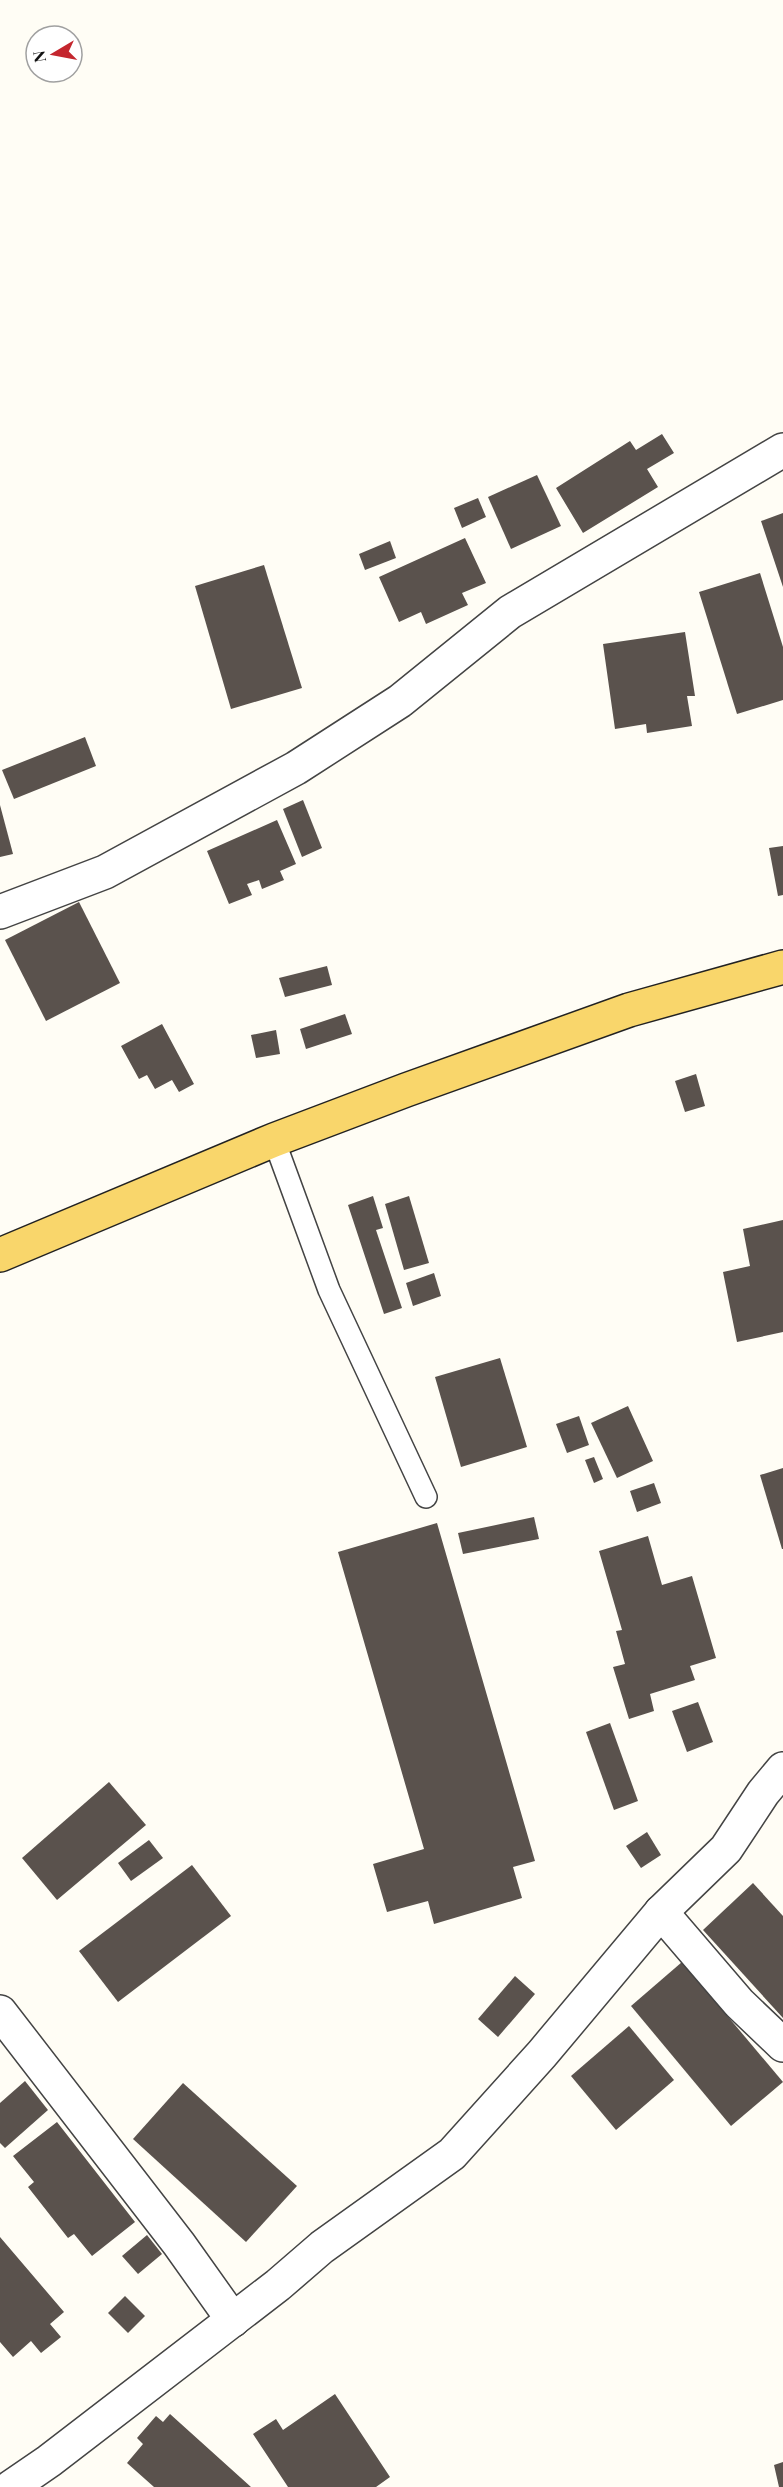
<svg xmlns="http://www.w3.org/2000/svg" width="783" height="2487" font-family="'Playfair Display',serif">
  <rect width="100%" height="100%" fill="#fffdf5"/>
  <g fill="#5a524d">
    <polygon points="662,434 674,453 647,469 658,487 583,533 556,488 630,441 636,450"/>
    <polygon points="537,475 561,526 511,549 488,497"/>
    <polygon points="478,498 486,517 462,528 454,508"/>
    <polygon points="783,513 783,587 761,521"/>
    <polygon points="465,538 486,583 462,593 468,605 426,624 421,612 399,622 379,577"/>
    <polygon points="390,541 396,558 365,570 359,554"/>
    <polygon points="264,565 302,688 231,709 195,586"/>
    <polygon points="760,573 783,647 783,700 737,714 699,592"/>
    <polygon points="685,632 695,696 687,696 692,726 647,733 646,724 615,729 603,644"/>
    <polygon points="85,737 96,766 14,799 2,770"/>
    <polygon points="303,800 322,848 302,857 283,809"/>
    <polygon points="0,805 13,854 0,857"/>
    <polygon points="277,820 296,864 280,871 284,880 262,889 259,880 247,884 252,895 229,904 207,851"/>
    <polygon points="783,846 783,895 778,896 769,848"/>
    <polygon points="79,902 120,983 46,1021 5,940"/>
    <polygon points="327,966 332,985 285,997 279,978"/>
    <polygon points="345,1014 352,1034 306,1049 300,1029"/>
    <polygon points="162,1024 194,1084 179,1092 172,1080 155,1089 147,1075 139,1079 121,1046"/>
    <polygon points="276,1030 280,1054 256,1058 251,1035"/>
    <polygon points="696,1074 705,1106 685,1112 675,1081"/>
    <polygon points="373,1196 383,1228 376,1230 402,1308 384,1314 348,1205"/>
    <polygon points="409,1196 429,1263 404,1270 385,1204"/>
    <polygon points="783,1220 783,1332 737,1342 723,1272 750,1266 743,1229"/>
    <polygon points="434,1273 441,1296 413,1306 406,1283"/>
    <polygon points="500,1358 527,1447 461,1467 435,1377"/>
    <polygon points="628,1406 653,1461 617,1478 591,1423"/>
    <polygon points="579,1416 589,1445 567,1453 556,1424"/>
    <polygon points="594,1457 603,1479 594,1483 585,1460"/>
    <polygon points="783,1468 783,1549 782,1549 760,1475"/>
    <polygon points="654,1483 661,1503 637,1512 630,1491"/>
    <polygon points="534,1517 539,1539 463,1554 458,1533"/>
    <polygon points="437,1523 535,1861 513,1867 522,1898 434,1924 428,1901 387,1912 373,1864 424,1849 338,1552"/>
    <polygon points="648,1536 662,1585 692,1576 716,1658 690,1666 695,1680 650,1694 654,1711 629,1719 613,1667 625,1664 616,1631 622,1630 599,1551"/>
    <polygon points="698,1702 713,1742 687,1752 672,1711"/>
    <polygon points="610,1723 638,1801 614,1810 586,1732"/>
    <polygon points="109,1782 146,1825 57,1900 22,1858"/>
    <polygon points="647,1832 661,1855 641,1868 626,1846"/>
    <polygon points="149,1840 163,1858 131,1881 118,1863"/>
    <polygon points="192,1865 231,1916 118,2002 79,1951"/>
    <polygon points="753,1883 783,1916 783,2018 703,1930"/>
    <polygon points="682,1962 783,2082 731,2126 631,2006"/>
    <polygon points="515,1976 535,1994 498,2037 478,2019"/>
    <polygon points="629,2026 674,2080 616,2130 571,2076"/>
    <polygon points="25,2081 48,2110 5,2148 0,2143 0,2103"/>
    <polygon points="183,2083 297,2186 246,2242 133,2139"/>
    <polygon points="57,2122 135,2222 92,2256 74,2234 68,2238 28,2187 34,2182 13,2156"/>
    <polygon points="147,2235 162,2254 138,2274 122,2256"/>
    <polygon points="0,2237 64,2312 50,2324 61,2337 41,2353 31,2341 13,2357 0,2342"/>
    <polygon points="125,2296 145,2316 128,2333 108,2313"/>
    <polygon points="335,2394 390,2477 376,2487 288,2487 253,2434 276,2419 283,2430"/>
    <polygon points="170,2414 251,2487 154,2487 127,2463 143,2444 137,2438 156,2416 163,2422"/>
    <polygon points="783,2462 783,2487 779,2487 774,2465"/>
  </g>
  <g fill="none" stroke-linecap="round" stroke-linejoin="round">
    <g stroke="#444" stroke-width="24">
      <polyline id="lane" points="274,1140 329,1290 426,1497"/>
    </g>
    <g stroke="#444" stroke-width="36">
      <g id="street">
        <polyline points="0,912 105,872 296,768 400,701 510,612 783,450"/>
        <polyline points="661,1912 739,2003 783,2045"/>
        <polyline points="0,2012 179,2244 233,2320"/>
        <polyline points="11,2487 49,2461 278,2285 322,2247 452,2154 542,2054 661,1912 726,1849 763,1793 783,1769"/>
      </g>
    </g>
    <g stroke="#222" stroke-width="36">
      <polyline id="primary" points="0,1255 274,1140 406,1090 629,1010 783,967"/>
    </g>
    <use href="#lane" stroke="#fff" stroke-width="21"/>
    <use href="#street" stroke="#fff" stroke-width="33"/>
    <use href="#primary" stroke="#f9d66b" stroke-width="33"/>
  </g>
  <g transform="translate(54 54) rotate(260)"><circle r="28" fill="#ffffff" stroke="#a0a0a0" stroke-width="1.5"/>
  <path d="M0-4.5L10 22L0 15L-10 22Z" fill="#c4262e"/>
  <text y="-9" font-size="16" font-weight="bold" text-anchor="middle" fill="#111111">N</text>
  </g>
</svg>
